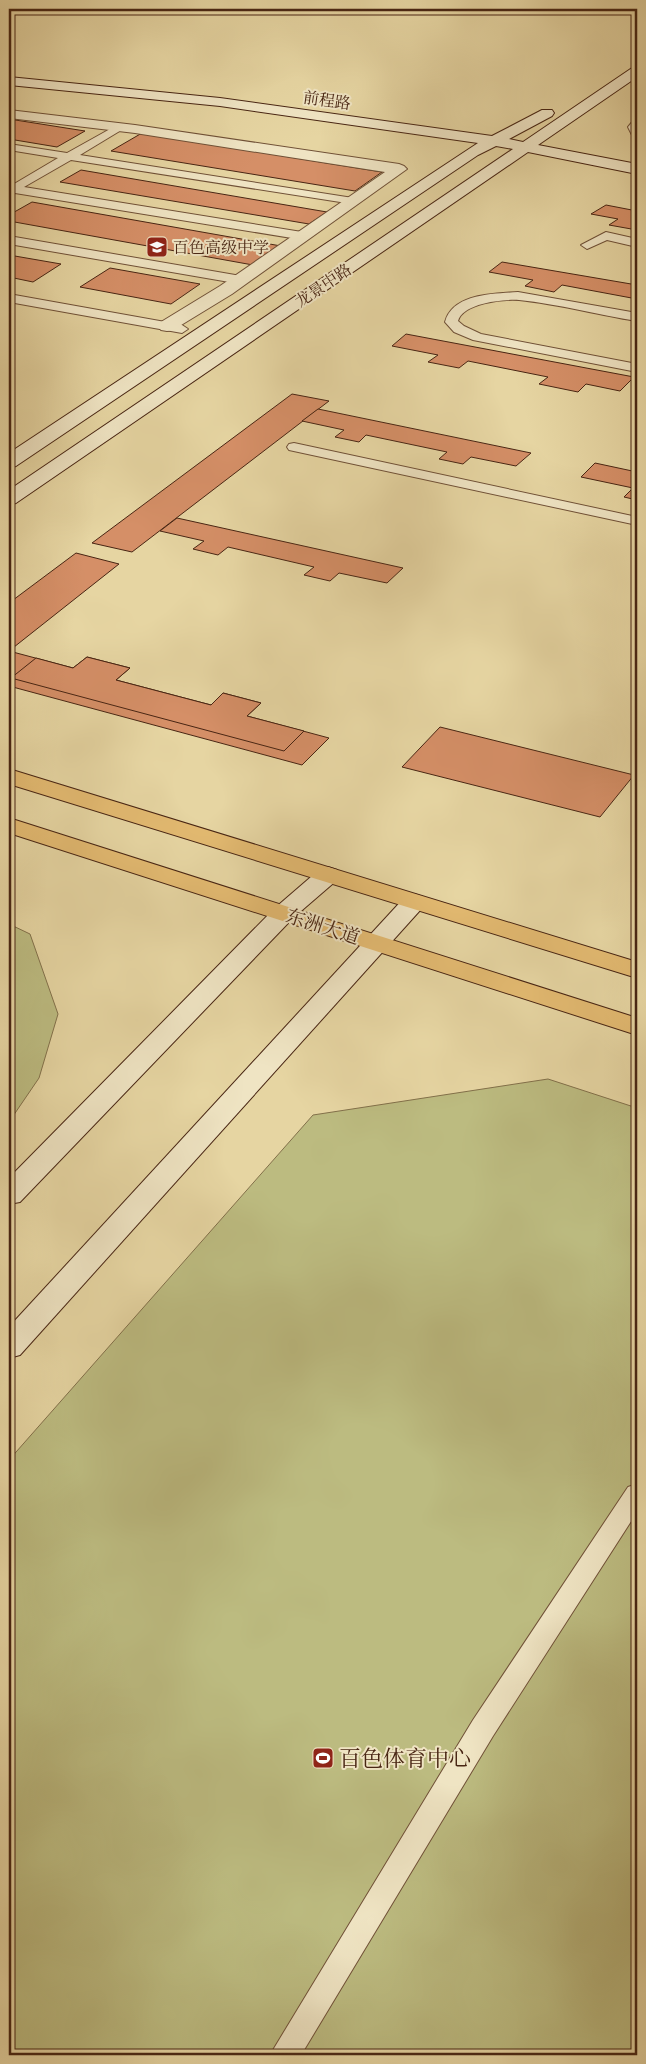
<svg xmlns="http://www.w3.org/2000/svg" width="646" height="2064" font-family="'IM FELL Great Primer','Noto Serif SC',serif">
  <rect width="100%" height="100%" fill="#e6d5a2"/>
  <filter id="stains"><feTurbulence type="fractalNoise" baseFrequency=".004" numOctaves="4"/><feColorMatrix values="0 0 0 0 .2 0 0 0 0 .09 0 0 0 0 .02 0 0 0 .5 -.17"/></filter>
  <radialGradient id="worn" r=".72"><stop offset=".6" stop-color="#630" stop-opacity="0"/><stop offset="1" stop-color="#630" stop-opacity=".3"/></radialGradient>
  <g fill="#bcbb80" stroke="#82704a">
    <polygon points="9,924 30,934 58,1014 39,1078 9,1122"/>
    <polygon points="548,1079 637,1108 637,2055 9,2055 9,1460 313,1115"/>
  </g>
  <g fill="#d58f67" stroke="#482513">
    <polygon points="9,119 85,131 57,147 9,139"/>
    <polygon points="142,133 382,172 355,191 111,151"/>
    <polygon points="81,170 327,212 309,224 60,182"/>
    <polygon points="32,202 281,246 253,265 9,221 9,215"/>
    <polygon points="606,205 637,211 637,230 609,225 618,219 591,214"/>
    <polygon points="9,255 61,264 33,282 9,277"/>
    <polygon points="502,262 637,285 637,299 562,285 554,292 525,286 533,280 489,272"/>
    <polygon points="110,268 200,284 171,304 80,287"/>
    <polygon points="406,334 634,377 620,391 586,384 578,392 539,384 548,377 468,361 459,368 428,362 438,355 392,346"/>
    <polygon points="292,394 329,401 132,552 92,543"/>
    <polygon points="318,409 531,453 516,466 471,457 463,464 439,459 447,452 366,435 359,442 335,437 344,430 302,421"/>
    <polygon points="595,463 637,472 637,500 624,497 633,488 581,477"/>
    <polygon points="177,518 403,568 387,583 339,573 330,581 304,575 314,567 228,547 218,555 193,549 204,541 160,531"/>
    <polygon points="76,553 119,564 9,651 9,603"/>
    <polygon points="9,651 73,668 87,657 130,668 116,680 211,705 223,693 261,703 247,716 329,738 302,765 9,686"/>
    <polygon points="87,657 130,668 116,680 211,705 223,693 261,703 247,716 304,731 284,751 11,678 36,658 73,668"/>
    <polygon points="440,727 634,775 600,817 402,767"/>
  </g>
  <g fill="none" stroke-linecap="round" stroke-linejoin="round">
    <g stroke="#705137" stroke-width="2">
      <g id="lane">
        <polygon points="637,120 637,138 633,137 628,127 633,121"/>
        <polygon points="119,124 123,125 124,127 123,129 80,155 353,198 359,201 353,204 71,160 24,187 308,233 310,236 304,240 15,193 9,194 9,187 58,158 9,150 9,144 67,153"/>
        <polygon points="606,232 637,239 637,247 607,240 587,249 581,245"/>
        <polygon points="9,236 241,276 247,280 241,284 9,244"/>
        <path d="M518,292L637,313V321C598,315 559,304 519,300C503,299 463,303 458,321L464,326L481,334L637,364V372L473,340L454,332L445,322C453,293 494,294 518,292Z"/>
        <polygon points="9,294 182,325 188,329 182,333 9,302"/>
        <polygon points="294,443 637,517 637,525 289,450 287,447 289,444"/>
        <polygon points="637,1484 637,1512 493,1736 301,2055 270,2055 473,1720 628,1487"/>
      </g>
    </g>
    <g stroke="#705137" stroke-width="2">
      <polygon id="street" points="9,110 135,125 399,164 404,166 407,169 232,294 173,330 167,331 161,330 158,326 161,322 220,286 385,172 135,133 9,118"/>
    </g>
    <g stroke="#482513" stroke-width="2">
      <g id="secondary">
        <polygon points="637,67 637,77 538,145 637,164 637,174 528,152 16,503 9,505 9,490 513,149 496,146 478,155 16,466 9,468 9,453 478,143 220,106 9,85 9,77 220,98 492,136 542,110 552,110 554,113 552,116 509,139 523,142 632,68"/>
        <polygon points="328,867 337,870 341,875 337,880 293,918 20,1202 9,1204 9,1178 275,908 319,870"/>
        <polygon points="414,894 423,897 427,902 423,907 20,1355 9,1358 9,1327 405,897"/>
      </g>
    </g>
    <g stroke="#482513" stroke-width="2">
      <g id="primary">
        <polygon points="9,769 637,962 637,978 9,784"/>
        <polygon points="9,818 637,1018 637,1035 9,833"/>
      </g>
    </g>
    <use href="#lane" fill="#efe4c3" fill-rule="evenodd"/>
    <use href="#street" fill="#efe4c3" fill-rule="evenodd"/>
    <use href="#secondary" fill="#efe4c3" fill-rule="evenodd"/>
    <use href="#primary" fill="#e3ba71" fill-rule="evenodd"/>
  </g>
  <defs>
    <g id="school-square" transform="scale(1.125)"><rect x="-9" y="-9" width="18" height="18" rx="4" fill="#8f2418" stroke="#efe4c3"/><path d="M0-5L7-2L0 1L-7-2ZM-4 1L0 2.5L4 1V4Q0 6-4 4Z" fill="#fff"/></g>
    <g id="stadium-square" transform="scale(1.125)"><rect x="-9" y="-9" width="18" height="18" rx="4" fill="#8f2418" stroke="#efe4c3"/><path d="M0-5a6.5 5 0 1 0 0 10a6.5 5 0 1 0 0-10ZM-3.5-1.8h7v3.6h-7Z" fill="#fff"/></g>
  </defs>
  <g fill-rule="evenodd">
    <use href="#school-square" x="157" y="247"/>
    <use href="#stadium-square" x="323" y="1758"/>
  </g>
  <g text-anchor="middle" stroke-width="4" stroke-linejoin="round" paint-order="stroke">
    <g font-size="16" fill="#482513" stroke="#efe4c3">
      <text transform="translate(327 100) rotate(8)" y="6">前程路</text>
      <text transform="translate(323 285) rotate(-34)" y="6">龙景中路</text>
    </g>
    <g font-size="16" fill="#482513" stroke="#efe4c3" text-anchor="start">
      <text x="173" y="253">百色高级中学</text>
    </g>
    <g font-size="19" fill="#482513" stroke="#efe4c3">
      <text transform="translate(323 926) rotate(18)" y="7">东洲大道</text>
    </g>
    <g font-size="22" fill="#482513" stroke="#efe4c3" text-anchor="start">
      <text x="339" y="1766">百色体育中心</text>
    </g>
  </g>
  <rect width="646" height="2064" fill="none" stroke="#e6d5a2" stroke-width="30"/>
  <rect x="10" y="10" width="626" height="2044" fill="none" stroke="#482513" stroke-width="2.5"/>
  <rect x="15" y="15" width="616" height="2034" fill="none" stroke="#482513"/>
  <rect width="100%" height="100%" filter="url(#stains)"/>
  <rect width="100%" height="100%" fill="url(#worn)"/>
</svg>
